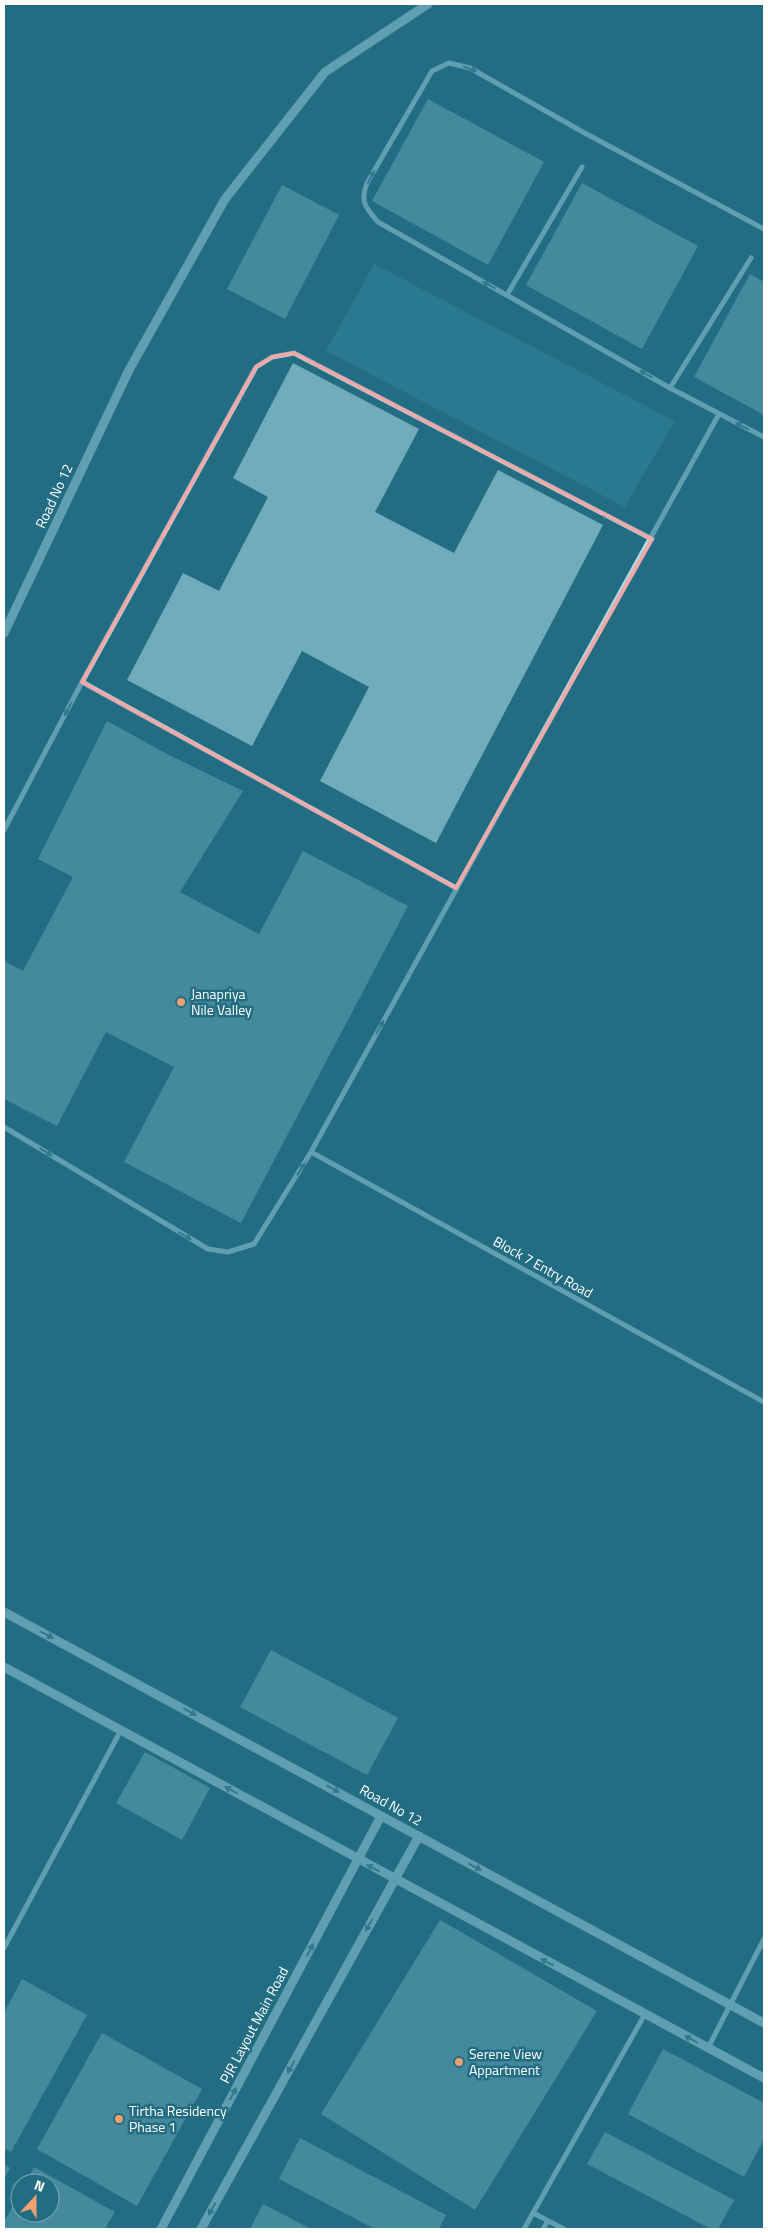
<svg xmlns="http://www.w3.org/2000/svg" width="768" height="2233" font-family="'Titillium Web',sans-serif">
  <rect width="100%" height="100%" fill="#236d83"/>
  <polygon fill="#33879f" points="374,264 675,421 625,507 326,351"/>
  <g fill="#70acbc">
    <polygon points="428,99 544,162 488,265 372,201"/>
    <polygon points="582,183 698,246 642,349 526,285"/>
    <polygon points="282,185 339,215 285,319 227,289"/>
    <polygon points="750,274 764,282 764,415 694,377"/>
    <polygon points="293,363 419,429 375,512 454,553 498,470 603,525 436,843 320,781 369,687 302,651 252,746 127,680 183,573 219,591 268,497 233,478"/>
    <polygon points="107,721 169,755 243,791 180,892 259,934 303,851 408,906 241,1223 124,1162 174,1067 106,1032 57,1126 4,1099 4,961 23,971 73,877 38,859"/>
    <polygon points="271,1650 398,1718 367,1775 240,1707"/>
    <polygon points="145,1752 210,1788 182,1840 116,1803"/>
    <polygon points="440,1920 597,2011 475,2210 321,2114"/>
    <polygon points="22,1979 87,2015 11,2152 4,2148 4,2013"/>
    <polygon points="102,2033 202,2089 137,2206 37,2149"/>
    <polygon points="663,2049 764,2103 764,2139 744,2177 628,2114"/>
    <polygon points="605,2132 734,2200 718,2229 711,2229 587,2164"/>
    <polygon points="300,2138 446,2215 439,2229 375,2229 279,2179"/>
    <polygon points="4,2164 10,2168 4,2180"/>
    <polygon points="34,2167 115,2212 105,2229 4,2229 4,2222 20,2193 20,2213 50,2213 50,2183 26,2183"/>
    <polygon points="263,2204 311,2229 250,2229"/>
  </g>
  <g fill="none" stroke-linecap="round" stroke-linejoin="round">
    <g stroke="#acdbe8" stroke-width="5">
      <path d="M764,229L581,131L470,68L449,63L432,71L367,183C360,202 365,207 378,222L670,388L764,437"/>
      <polyline points="507,295 582,167"/>
      <polyline points="670,388 751,258"/>
      <polyline points="82,682 456,888"/>
      <polyline points="4,830 82,682 256,367 272,357 294,353 652,539"/>
      <polyline points="4,1127 208,1249 228,1252 254,1244 311,1152 719,414"/>
      <polyline points="311,1152 764,1402"/>
      <polyline points="4,1948 121,1730"/>
      <polyline points="708,2048 764,1939"/>
      <polyline points="533,2213 564,2229"/>
      <polyline points="524,2229 645,2014"/>
      <polyline points="543,2229 548,2221"/>
    </g>
    <g stroke="#acdbe8" stroke-width="9">
      <polyline points="4,633 129,370 225,199 325,72 428,4"/>
      <polyline points="4,1612 764,2023"/>
      <polyline points="4,1667 764,2078"/>
      <polyline points="161,2229 381,1816"/>
      <polyline points="201,2229 419,1836"/>
    </g>
  </g>
  <defs><path id="oneway-solid" d="M-6-.8H1V-3.2L6.5 0L1 3.2V.8H-6Z" transform="scale(1.25)"/></defs>
  <g fill="#45889c">
    <use href="#oneway-solid" transform="translate(470 69) rotate(21)"/>
    <use href="#oneway-solid" transform="translate(371 177) rotate(-61)"/>
    <use href="#oneway-solid" transform="translate(489 285) rotate(-150)"/>
    <use href="#oneway-solid" transform="translate(320 366) rotate(-152)"/>
    <use href="#oneway-solid" transform="translate(646 374) rotate(-150)"/>
    <use href="#oneway-solid" transform="translate(242 393) rotate(119)"/>
    <use href="#oneway-solid" transform="translate(742 426) rotate(-153)"/>
    <use href="#oneway-solid" transform="translate(464 442) rotate(-152)"/>
    <use href="#oneway-solid" transform="translate(608 517) rotate(-152)"/>
    <use href="#oneway-solid" transform="translate(163 536) rotate(119)"/>
    <use href="#oneway-solid" transform="translate(68 709) rotate(118)"/>
    <use href="#oneway-solid" transform="translate(380 1027) rotate(-61)"/>
    <use href="#oneway-solid" transform="translate(46 1152) rotate(31)"/>
    <use href="#oneway-solid" transform="translate(301 1169) rotate(-58)"/>
    <use href="#oneway-solid" transform="translate(185 1236) rotate(31)"/>
    <use href="#oneway-solid" transform="translate(47 1635) rotate(28)"/>
    <use href="#oneway-solid" transform="translate(190 1712) rotate(28)"/>
    <use href="#oneway-solid" transform="translate(333 1789) rotate(28)"/>
    <use href="#oneway-solid" transform="translate(231 1790) rotate(-151)"/>
    <use href="#oneway-solid" transform="translate(475 1867) rotate(28)"/>
    <use href="#oneway-solid" transform="translate(373 1868) rotate(-152)"/>
    <use href="#oneway-solid" transform="translate(369 1925) rotate(119)"/>
    <use href="#oneway-solid" transform="translate(310 1950) rotate(-62)"/>
    <use href="#oneway-solid" transform="translate(547 1962) rotate(-152)"/>
    <use href="#oneway-solid" transform="translate(691 2039) rotate(-152)"/>
    <use href="#oneway-solid" transform="translate(291 2067) rotate(119)"/>
    <use href="#oneway-solid" transform="translate(233 2094) rotate(-62)"/>
    <use href="#oneway-solid" transform="translate(212 2209) rotate(119)"/>
  </g>
  <path d="M0 0H768V2233H0ZM294,353L652,539L456,888L82,682L256,367L272,357Z" fill="#236d83" fill-opacity=".55" fill-rule="evenodd"/>
  <path fill="none" stroke="#efa9a9" stroke-width="4" stroke-linejoin="round" d="M294,353L652,539L456,888L82,682L256,367L272,357Z"/>
  <g fill="#f3a16f" stroke="#236d83" stroke-width="2">
    <circle cx="181" cy="1002" r="5"/>
    <circle cx="459" cy="2062" r="5"/>
    <circle cx="119" cy="2119" r="5"/>
  </g>
  <g text-anchor="middle" stroke-width="5" stroke-linejoin="round" paint-order="stroke">
    <g font-size="14" fill="#fff" stroke="#236d83">
      <text transform="translate(54 496) rotate(-65)" y="5">Road No 12</text>
      <text transform="translate(543 1267) rotate(29)" y="5">Block 7 Entry Road</text>
      <text transform="translate(391 1805) rotate(29)" y="5">Road No 12</text>
      <text transform="translate(254 2025) rotate(-62)" y="5">PJR Layout Main Road</text>
    </g>
    <g font-size="14" fill="#fff" stroke="#236d83" text-anchor="start">
      <text x="191" y="999">Janapriya<tspan x="191" dy="16">Nile Valley</tspan></text>
      <text x="469" y="2059">Serene View<tspan x="469" dy="16">Appartment</tspan></text>
      <text x="129" y="2116">Tirtha Residency<tspan x="129" dy="16">Phase 1</tspan></text>
    </g>
  </g>
  <rect width="768" height="2233" fill="none" stroke="#ffffff" stroke-width="10"/>
  <g transform="translate(35 2198) rotate(21)"><circle r="24" fill="#236d83" stroke="#7ba7b5"/>
  <path d="M0-4L9 19L0 12L-9 19Z" fill="#f3a16f"/>
  <text y="-8" font-size="14" font-weight="bold" text-anchor="middle" fill="#ffffff">N</text>
  </g>
</svg>
